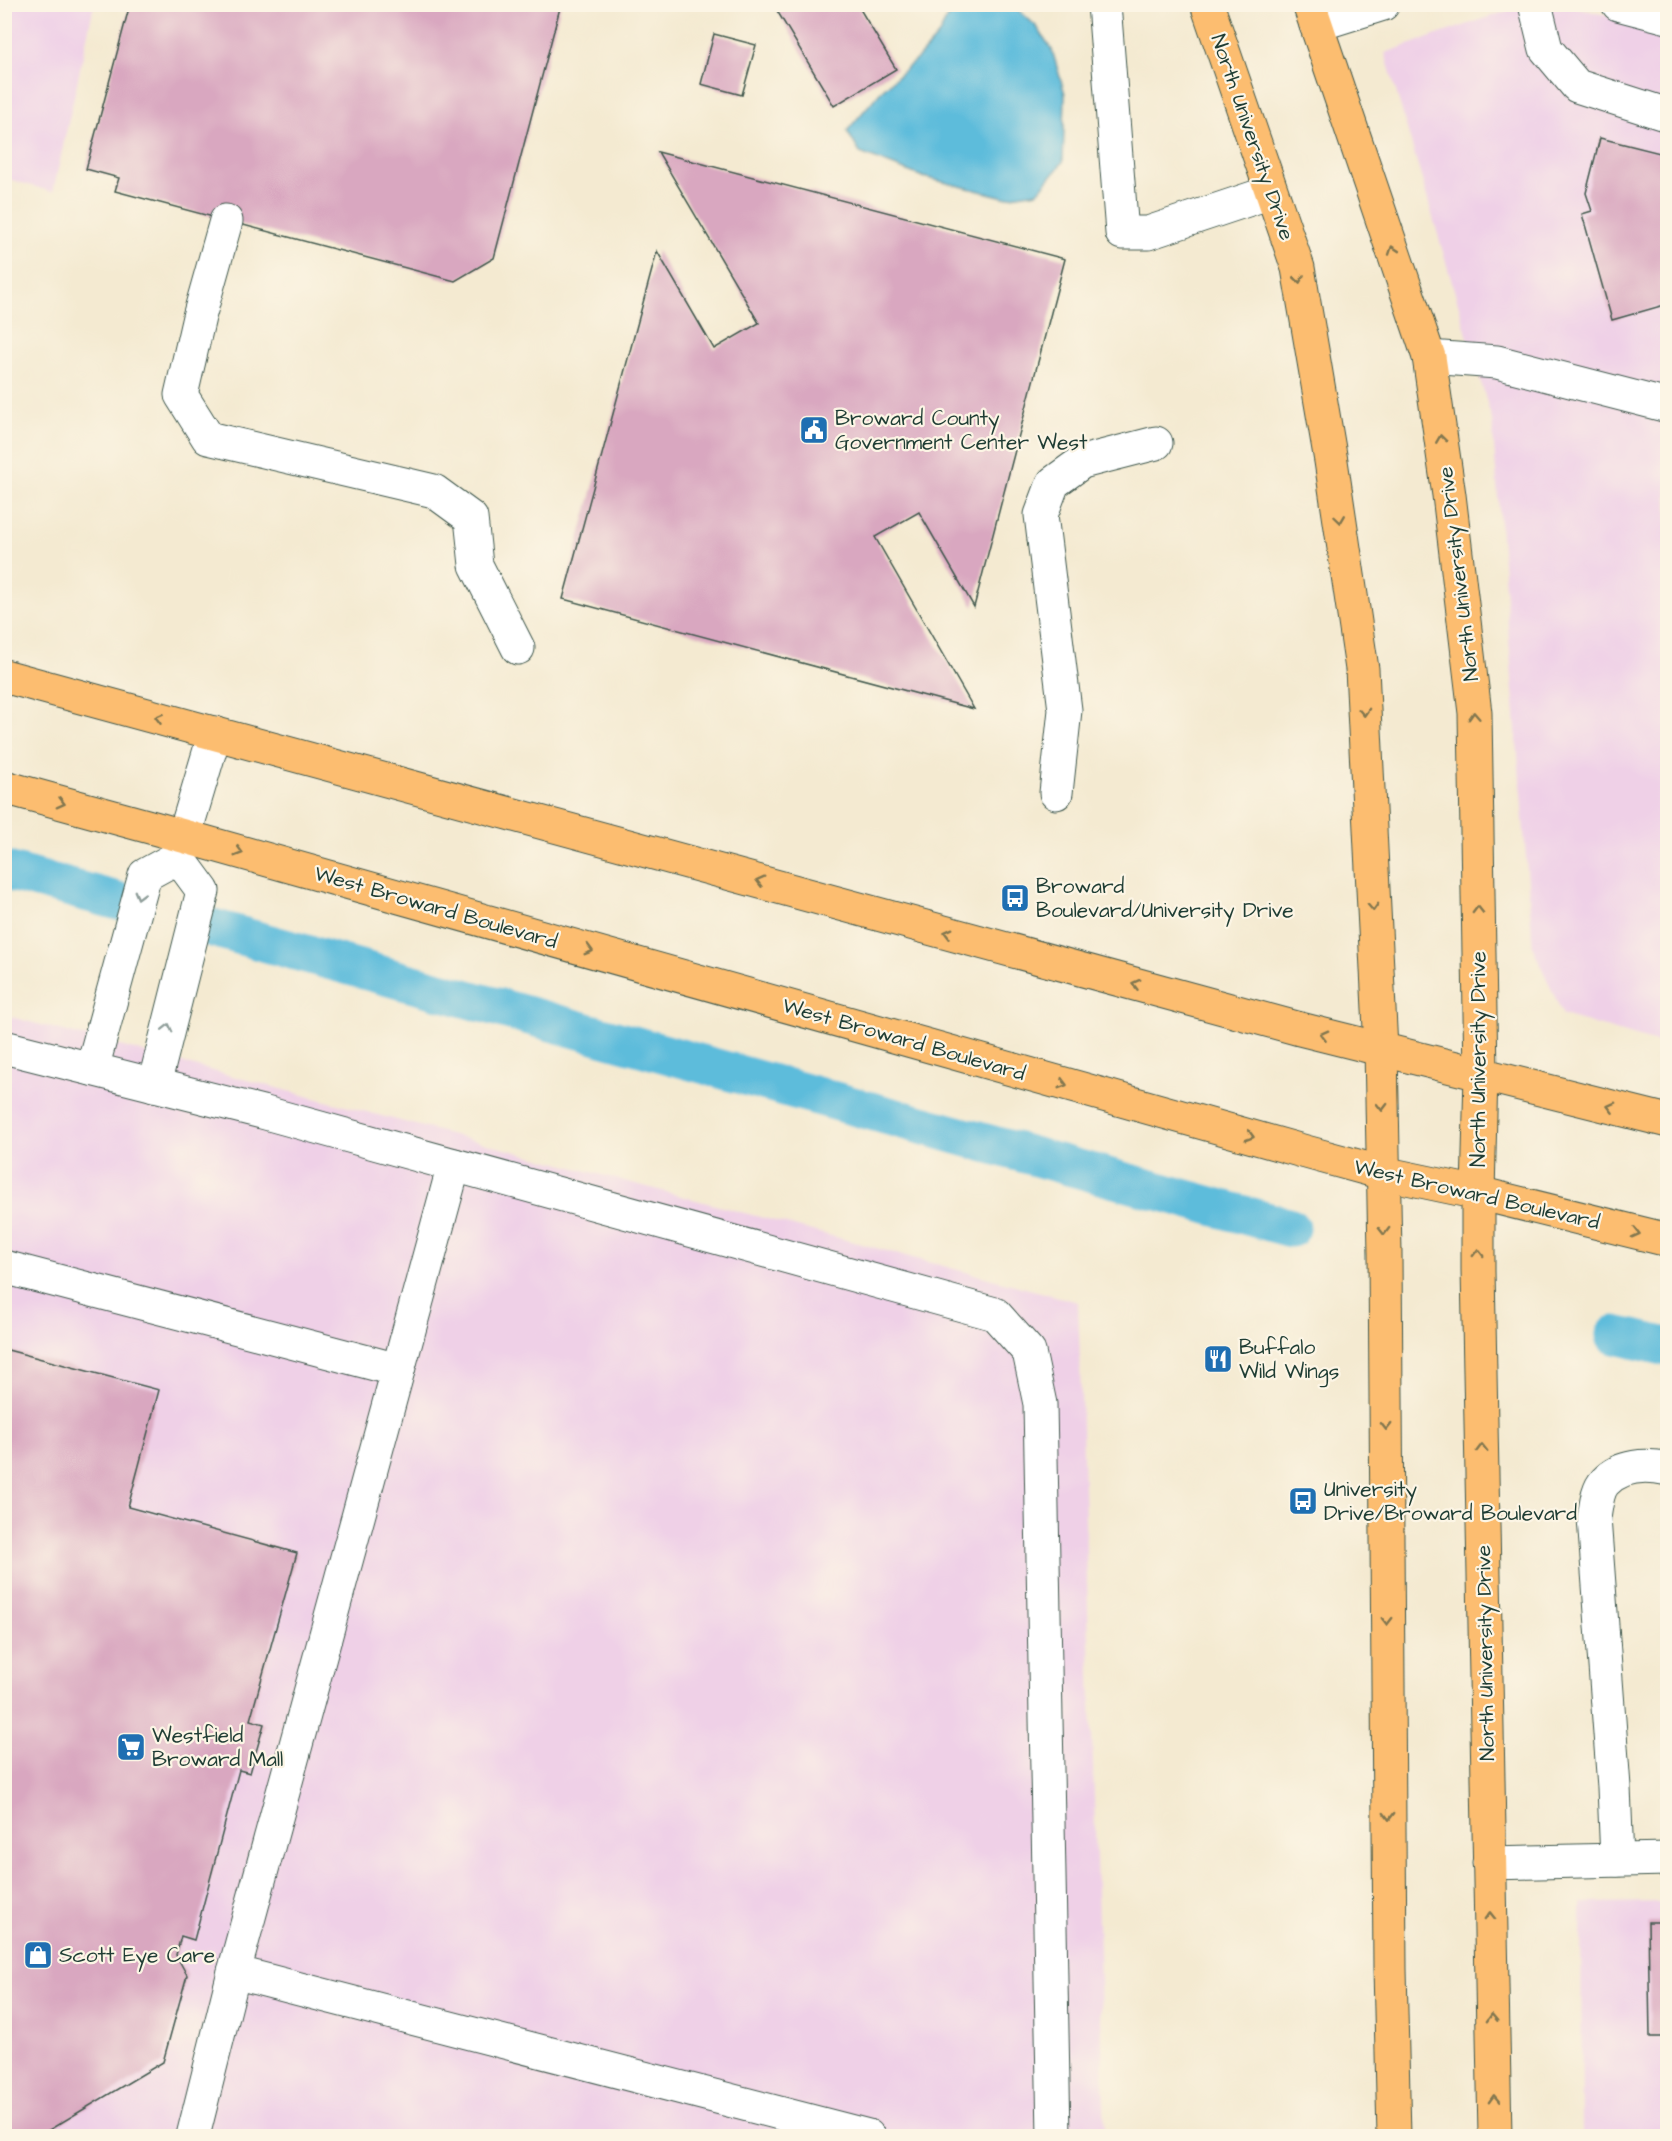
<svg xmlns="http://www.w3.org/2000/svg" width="1672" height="2141" font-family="'Architects Daughter',sans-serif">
  <rect width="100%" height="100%" fill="#fcf5e5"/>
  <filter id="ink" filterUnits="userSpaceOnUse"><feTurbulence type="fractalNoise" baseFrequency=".0167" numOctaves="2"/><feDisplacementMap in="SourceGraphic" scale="12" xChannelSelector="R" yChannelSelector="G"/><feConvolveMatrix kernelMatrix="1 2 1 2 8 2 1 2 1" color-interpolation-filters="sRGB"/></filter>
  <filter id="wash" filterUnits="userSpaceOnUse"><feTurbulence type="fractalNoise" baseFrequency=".008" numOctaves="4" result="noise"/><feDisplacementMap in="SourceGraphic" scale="24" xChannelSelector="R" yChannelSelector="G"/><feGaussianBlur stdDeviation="1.35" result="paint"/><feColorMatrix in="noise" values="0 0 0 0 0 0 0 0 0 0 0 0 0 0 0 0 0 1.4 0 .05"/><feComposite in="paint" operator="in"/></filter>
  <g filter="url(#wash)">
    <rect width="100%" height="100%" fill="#f4ead1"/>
    <g fill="#efd0e7">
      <polygon points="4,5 94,5 53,192 5,178"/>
      <polygon points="1524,5 1569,5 1667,33 1667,1045 1563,1015 1533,948 1492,420 1385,53"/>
      <polygon points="4,1015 1078,1302 1105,2136 5,2136"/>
      <polygon points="1667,1902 1667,2136 1582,2136 1581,1903"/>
    </g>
    <polygon fill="#5dbcdb" stroke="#3e7c88" stroke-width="1.5" points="954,5 1013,5 1037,27 1052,50 1065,94 1063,162 1038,192 1004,197 923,177 860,153 847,131 880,92 919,57 938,36"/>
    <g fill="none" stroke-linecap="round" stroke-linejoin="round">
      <g stroke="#5dbcdb" stroke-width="39">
        <polyline points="4,870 118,901"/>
        <polyline points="213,928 1291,1228"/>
        <polyline points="1615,1335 1668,1347"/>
      </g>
    </g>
    <g id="blocks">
      <g fill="#d9a7c0">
        <polygon points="130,4 561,4 494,258 455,281 115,191 119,178 86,169"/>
        <polygon points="773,4 857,4 896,69 834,106"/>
        <polygon points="714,34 756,45 742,95 701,84"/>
        <polygon points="1600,138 1668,155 1668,304 1612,320 1582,214 1592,211 1586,193"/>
        <polygon points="658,152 1065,259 974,607 919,512 875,537 974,709 563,599 657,251 714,349 759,323"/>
        <polygon points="4,1349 159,1390 128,1507 297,1553 250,1720 264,1724 250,1773 239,1770 194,1940 181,1936 176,1955 187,1975 163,2062 39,2136 4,2136"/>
        <polygon points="1648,1922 1668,1922 1668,2037 1650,2037"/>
      </g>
    </g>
  </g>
  <g filter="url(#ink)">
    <use href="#blocks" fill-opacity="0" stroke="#3f574c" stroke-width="1.5"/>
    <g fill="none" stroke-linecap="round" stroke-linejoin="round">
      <g stroke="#3f574c" stroke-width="35">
        <g id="minor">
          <polyline points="1104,4 1122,233 1148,233 1271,192"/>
          <polyline points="1535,4 1546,49 1577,86 1668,115"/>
          <polyline points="1618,4 1668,17"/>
          <polyline points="1316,25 1383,4"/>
          <polyline points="226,221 199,317 181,395 208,438 434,491 471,518 476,565 518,648"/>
          <polyline points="1429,357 1497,362 1668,406"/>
          <polyline points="1056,793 1065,710 1041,515 1053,483 1082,462 1156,443"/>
          <polyline points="4,1047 262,1112 995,1314 1029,1352 1040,1404 1054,2136"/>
          <polyline points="92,1069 145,875 178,857 215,733"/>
          <polyline points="154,1085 203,891 178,857"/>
          <polyline points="4,1267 398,1370"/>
          <path d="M1617,1860L1614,1787L1594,1518C1596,1507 1597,1490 1605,1482C1621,1465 1646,1464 1668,1469"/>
          <polyline points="1489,1863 1668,1859"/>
          <polyline points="234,1972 868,2136"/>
          <polyline points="193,2136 234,1972 454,1165"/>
        </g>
      </g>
      <g stroke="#3f574c" stroke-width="35">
        <g id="major">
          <polyline points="1207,4 1298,268 1331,461 1362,669 1381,1049 1385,1254 1390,1969 1394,2136"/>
          <polyline points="1309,4 1429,357 1449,495 1475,713 1481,1074 1478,1193 1478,1270 1495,2136"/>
          <polyline points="4,676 1300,1029 1668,1121"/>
          <polyline points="4,787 183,836 1306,1152 1383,1173 1478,1193 1668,1240"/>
        </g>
      </g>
      <use href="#minor" stroke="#fff" stroke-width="33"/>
      <use href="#major" stroke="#fcbd6f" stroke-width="33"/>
    </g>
    <defs><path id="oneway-chevron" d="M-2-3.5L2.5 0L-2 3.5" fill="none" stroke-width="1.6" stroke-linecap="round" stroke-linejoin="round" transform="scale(1.5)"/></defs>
    <g stroke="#82774f">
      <use href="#oneway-chevron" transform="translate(1393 250) rotate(-109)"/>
      <use href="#oneway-chevron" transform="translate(1299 279) rotate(80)"/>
      <use href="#oneway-chevron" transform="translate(1441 439) rotate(-98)"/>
      <use href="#oneway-chevron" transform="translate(1340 519) rotate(82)"/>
      <use href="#oneway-chevron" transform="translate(1364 712) rotate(87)"/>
      <use href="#oneway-chevron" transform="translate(1474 716) rotate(-93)"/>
      <use href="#oneway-chevron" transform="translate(159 718) rotate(-165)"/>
      <use href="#oneway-chevron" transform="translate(61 803) rotate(15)"/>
      <use href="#oneway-chevron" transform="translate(239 852) rotate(16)"/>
      <use href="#oneway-chevron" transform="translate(760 881) rotate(-165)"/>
      <use href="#oneway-chevron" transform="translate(1373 907) rotate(87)"/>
      <use href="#oneway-chevron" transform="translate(1478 910) rotate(-91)"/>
      <use href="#oneway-chevron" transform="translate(948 933) rotate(-165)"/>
      <use href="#oneway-chevron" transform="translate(589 950) rotate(16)"/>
      <use href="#oneway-chevron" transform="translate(1136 984) rotate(-165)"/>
      <use href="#oneway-chevron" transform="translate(1324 1035) rotate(-166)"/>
      <use href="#oneway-chevron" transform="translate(1063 1084) rotate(16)"/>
      <use href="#oneway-chevron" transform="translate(1382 1107) rotate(89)"/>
      <use href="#oneway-chevron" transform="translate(1611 1107) rotate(-166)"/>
      <use href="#oneway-chevron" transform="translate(1250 1136) rotate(16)"/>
      <use href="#oneway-chevron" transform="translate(1384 1231) rotate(89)"/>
      <use href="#oneway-chevron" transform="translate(1636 1233) rotate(14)"/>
      <use href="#oneway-chevron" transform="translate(1478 1253) rotate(-90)"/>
      <use href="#oneway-chevron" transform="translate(1386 1426) rotate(90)"/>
      <use href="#oneway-chevron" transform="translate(1482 1448) rotate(-91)"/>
      <use href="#oneway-chevron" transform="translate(1387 1621) rotate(90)"/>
      <use href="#oneway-chevron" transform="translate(1389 1816) rotate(90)"/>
      <use href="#oneway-chevron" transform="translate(1490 1916) rotate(-91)"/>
      <use href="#oneway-chevron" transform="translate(1492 2018) rotate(-92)"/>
      <use href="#oneway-chevron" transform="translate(1494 2099) rotate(-92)"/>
    </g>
    <g stroke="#8f9e9a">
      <use href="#oneway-chevron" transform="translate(139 895) rotate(105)"/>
      <use href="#oneway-chevron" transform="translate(168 1028) rotate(-76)"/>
    </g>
  </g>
  <defs>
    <g id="civic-square" transform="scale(1.5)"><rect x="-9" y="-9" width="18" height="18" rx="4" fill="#1f6fb2" stroke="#fcf5e5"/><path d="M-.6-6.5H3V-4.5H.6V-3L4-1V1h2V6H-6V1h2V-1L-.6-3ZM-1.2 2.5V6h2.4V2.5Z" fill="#fff"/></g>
    <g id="bus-square" transform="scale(1.5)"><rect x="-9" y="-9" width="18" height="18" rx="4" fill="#1f6fb2" stroke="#fcf5e5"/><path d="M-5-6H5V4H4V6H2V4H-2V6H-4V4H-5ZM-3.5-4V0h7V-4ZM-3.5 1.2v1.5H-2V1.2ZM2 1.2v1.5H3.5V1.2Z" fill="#fff"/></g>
    <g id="restaurant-square" transform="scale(1.5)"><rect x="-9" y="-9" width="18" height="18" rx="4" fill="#1f6fb2" stroke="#fcf5e5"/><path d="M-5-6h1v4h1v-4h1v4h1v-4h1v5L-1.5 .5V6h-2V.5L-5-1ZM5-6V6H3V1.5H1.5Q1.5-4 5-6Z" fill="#fff"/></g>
    <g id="supermarket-square" transform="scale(1.5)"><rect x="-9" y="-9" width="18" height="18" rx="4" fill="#1f6fb2" stroke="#fcf5e5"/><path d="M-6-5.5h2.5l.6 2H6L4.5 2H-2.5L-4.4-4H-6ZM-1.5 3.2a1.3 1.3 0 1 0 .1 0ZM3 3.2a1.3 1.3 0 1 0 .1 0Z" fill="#fff"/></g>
    <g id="shop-square" transform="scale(1.5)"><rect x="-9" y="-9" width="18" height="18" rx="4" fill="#1f6fb2" stroke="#fcf5e5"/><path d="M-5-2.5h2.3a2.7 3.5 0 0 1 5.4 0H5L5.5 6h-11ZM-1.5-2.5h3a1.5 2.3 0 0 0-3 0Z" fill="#fff"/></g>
  </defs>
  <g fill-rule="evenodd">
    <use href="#civic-square" x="814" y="430"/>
    <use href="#bus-square" x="1015" y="898"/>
    <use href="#restaurant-square" x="1218" y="1359"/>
    <use href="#bus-square" x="1303" y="1501"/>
    <use href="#supermarket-square" x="131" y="1747"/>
    <use href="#shop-square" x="38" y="1955"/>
  </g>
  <g text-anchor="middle" stroke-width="4.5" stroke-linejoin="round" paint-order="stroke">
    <g font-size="21" fill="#1f3d34" stroke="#fcf5e5">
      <text transform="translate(1253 137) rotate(71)" y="7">North University Drive</text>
      <text transform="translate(1458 574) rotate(-97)" y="7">North University Drive</text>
      <text transform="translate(436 907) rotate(16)" y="7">West Broward Boulevard</text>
      <text transform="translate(904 1039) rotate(16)" y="7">West Broward Boulevard</text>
      <text transform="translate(1478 1059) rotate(-90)" y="7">North University Drive</text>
      <text transform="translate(1477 1194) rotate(13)" y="7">West Broward Boulevard</text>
      <text transform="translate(1485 1653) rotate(-91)" y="7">North University Drive</text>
    </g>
    <g font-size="21" fill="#1f3d34" stroke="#fcf5e5" text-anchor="start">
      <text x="835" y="425">Broward County<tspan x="835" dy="24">Government Center West</tspan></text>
      <text x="1036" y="893">Broward<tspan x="1036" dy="24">Boulevard/University Drive</tspan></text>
      <text x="1239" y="1354">Buffalo<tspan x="1239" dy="24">Wild Wings</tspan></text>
      <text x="1324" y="1496">University<tspan x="1324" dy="24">Drive/Broward Boulevard</tspan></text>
      <text x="152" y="1742">Westfield<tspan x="152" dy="24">Broward Mall</tspan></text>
      <text x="59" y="1962">Scott Eye Care</text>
    </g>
  </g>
  <rect width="1672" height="2141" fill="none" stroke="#fcf5e5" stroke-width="24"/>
</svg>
